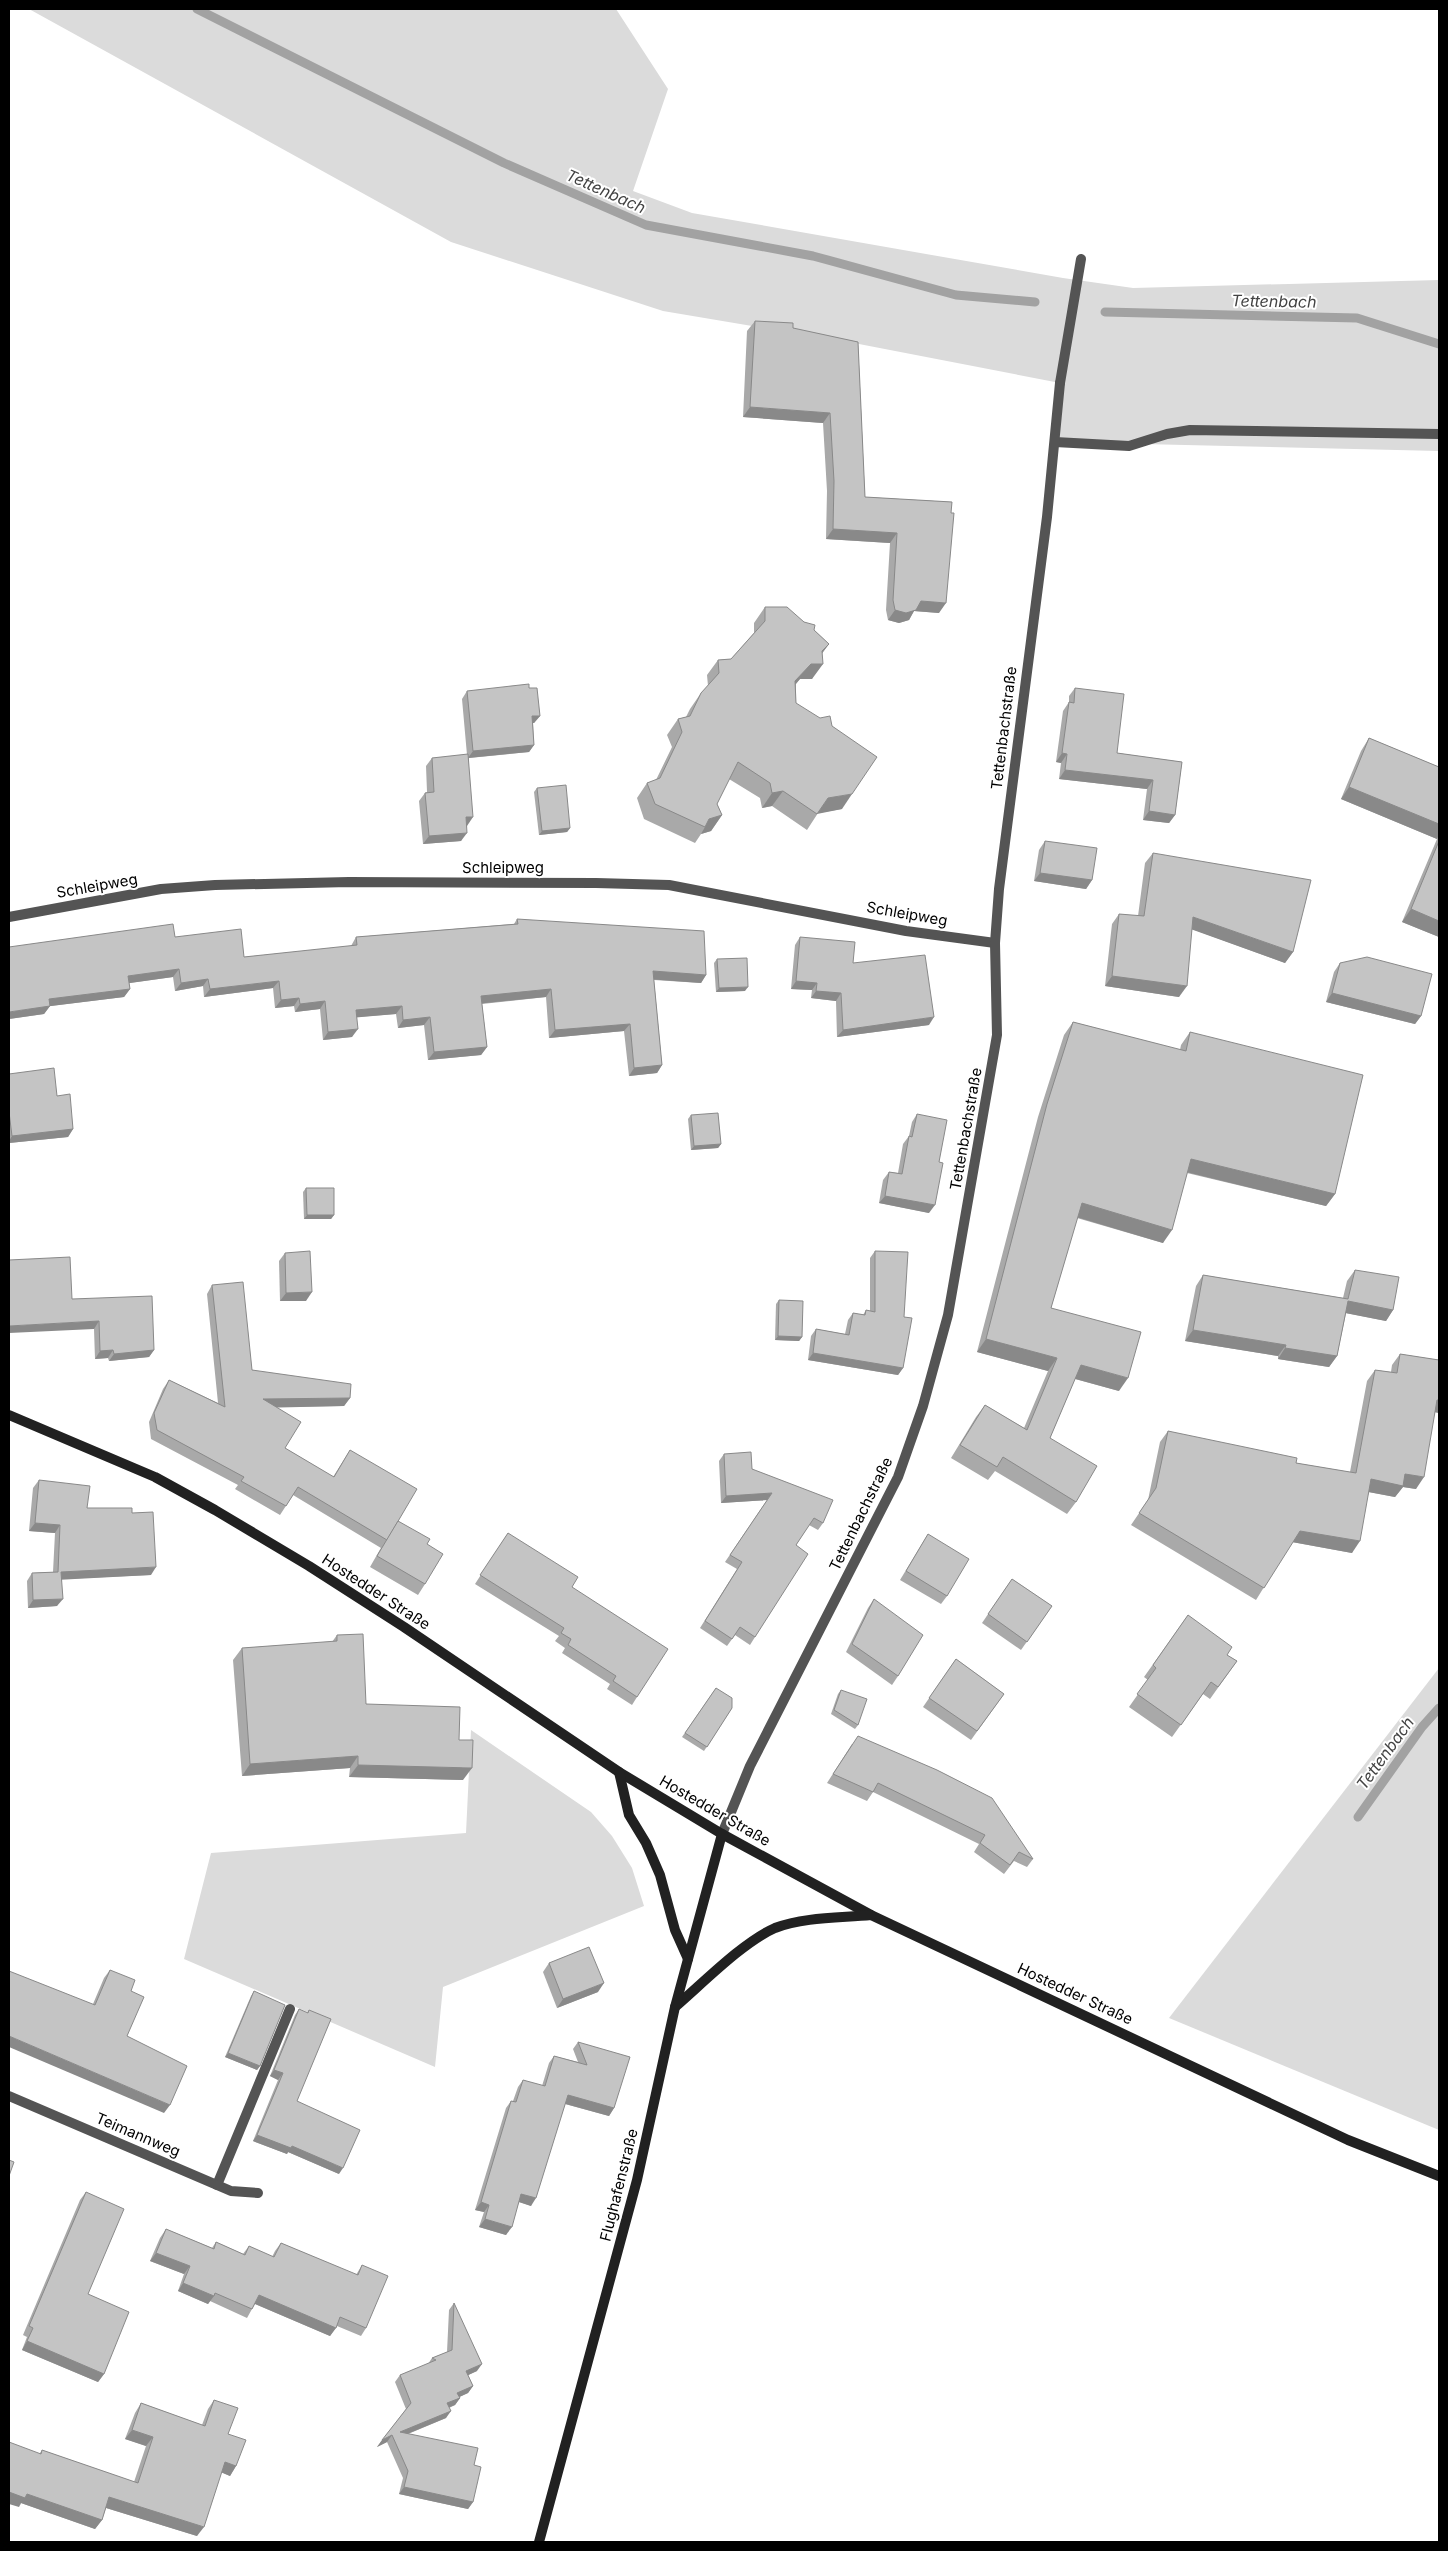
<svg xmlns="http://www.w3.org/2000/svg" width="1448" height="2551" font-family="Inter,sans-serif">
  <rect width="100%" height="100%" fill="#fff"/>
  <g fill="#dbdbdb">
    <polygon points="29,9 616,9 668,89 633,191 692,213 1063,278 1133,288 1439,280 1439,451 1055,442 1060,383 859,344 663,311 451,242"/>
    <polygon points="1439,1668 1439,2130 1169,2018"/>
    <polygon points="471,1730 591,1812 612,1836 632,1868 644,1906 443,1987 435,2067 184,1959 211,1853 466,1833"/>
  </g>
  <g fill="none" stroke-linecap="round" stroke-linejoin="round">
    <g stroke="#a2a2a2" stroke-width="9">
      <polyline points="197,9 504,163 646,225 813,256 956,295 1035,302"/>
      <polyline points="1105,312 1357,318 1439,344"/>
      <polyline points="1358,1817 1422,1727 1439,1708"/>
    </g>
    <g stroke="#545454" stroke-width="10">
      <polyline points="1060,383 1081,259"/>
      <polyline points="1055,442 1129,446 1167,434 1190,430 1439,434"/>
      <polyline points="217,2185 290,2009"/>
    </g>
    <g stroke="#545454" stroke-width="10">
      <polyline points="9,917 161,889 215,885 349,882 596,883 669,885 906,931 995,943"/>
      <polyline points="722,1834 750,1766 898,1477 923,1406 948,1315 997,1035 995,943 999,889 1047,517 1060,383"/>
      <polyline points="9,2096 231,2191 258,2193"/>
    </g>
    <g stroke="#212121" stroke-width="10">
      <polyline points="9,1415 155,1477 215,1510 309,1566 404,1627 619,1772 722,1834 871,1915 1348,2140 1439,2176"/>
      <polyline points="619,1772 629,1815 646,1843 660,1875 675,1930 688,1959"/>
      <path d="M675,2007C703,1983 743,1942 775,1928C804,1917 840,1918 871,1915"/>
      <polyline points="539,2542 637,2180 675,2007 722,1834"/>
    </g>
  </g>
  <g fill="#a9a9a9">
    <polygon points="755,321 858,342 865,497 952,502 939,613 914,611 909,620 899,623 888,620 886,610 890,543 826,539 827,491 823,423 743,417 747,331"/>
    <polygon points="765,607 804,622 814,630 829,644 822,653 812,679 800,679 796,684 796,703 842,809 818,813 807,830 772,806 762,808 760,798 729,779 717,804 722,815 711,831 701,834 695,843 644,819 637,798 647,783 656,780 672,747 667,735 678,719 686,717 690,709 701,693 708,686 707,675 718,660 731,659 754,633 754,623"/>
    <polygon points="529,688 540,716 534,723 533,723 534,745 529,752 469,758 467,826 461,841 423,844 419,801 425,793 427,792 426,766 432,758 467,755 462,699 467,691"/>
    <polygon points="1075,688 1117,753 1182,762 1175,815 1169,823 1143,820 1147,789 1059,779 1061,763 1056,762 1063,711 1069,702 1069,696"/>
    <polygon points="1369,738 1439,767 1439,937 1402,922 1437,839 1341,799 1361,751"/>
    <polygon points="537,788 570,828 567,832 539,835 534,792"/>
    <polygon points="1045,841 1092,880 1086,889 1034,881 1039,850"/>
    <polygon points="1153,853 1293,952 1285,963 1192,929 1179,997 1105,986 1112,924 1119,914 1138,916 1145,863"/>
    <polygon points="517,919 706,975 701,983 654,980 662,1065 657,1073 629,1076 624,1031 549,1038 546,997 482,1004 487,1047 481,1055 428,1060 424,1025 398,1028 396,1014 357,1017 352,1037 323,1040 320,1009 295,1012 294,1006 275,1008 273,988 204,997 203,986 175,991 173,977 129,983 130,989 124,997 50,1006 44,1014 9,1019 175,937 244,957 351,946 356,937 514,924"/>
    <polygon points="800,937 853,963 929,1025 837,1037 836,1001 811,998 812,990 791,989 795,945"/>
    <polygon points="717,959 745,991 716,992 714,963"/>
    <polygon points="1340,963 1421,1016 1415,1024 1326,1002 1334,972"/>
    <polygon points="1073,1022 1180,1050 1181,1045 1190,1032 1335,1194 1326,1206 1187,1173 1163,1243 1077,1218 1051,1308 1119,1391 1075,1379 1050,1438 1076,1502 1067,1514 995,1471 988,1480 951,1458 976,1417 985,1405 1024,1428 1048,1371 977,1352 1038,1117 1064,1035"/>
    <polygon points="9,1074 57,1096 73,1129 68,1137 9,1143"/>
    <polygon points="917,1114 929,1213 879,1203 883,1180 889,1172 898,1173 903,1144 909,1136 912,1122"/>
    <polygon points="691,1115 721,1144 718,1148 691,1150 688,1119"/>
    <polygon points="306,1188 334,1215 331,1219 304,1219 303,1192"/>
    <polygon points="875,1251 904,1317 903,1368 898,1375 808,1360 811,1336 816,1329 845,1334 848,1320 853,1313 863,1315 866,1310 870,1311 870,1258"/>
    <polygon points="285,1253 306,1301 280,1301 279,1261"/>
    <polygon points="1355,1270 1393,1310 1386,1321 1346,1313 1337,1356 1329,1367 1278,1359 1278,1356 1185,1341 1196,1286 1203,1275 1343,1298 1347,1281"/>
    <polygon points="212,1285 252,1370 350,1398 344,1406 276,1407 285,1448 333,1477 350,1450 396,1525 427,1544 425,1584 418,1595 370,1567 382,1546 381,1548 293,1495 280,1515 235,1489 238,1485 151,1439 149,1422 163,1389 169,1380 218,1403 207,1294"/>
    <polygon points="72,1299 154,1350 149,1357 109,1361 108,1358 95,1359 94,1329"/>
    <polygon points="779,1300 802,1337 799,1341 775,1340 776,1304"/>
    <polygon points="1400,1354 1439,1360 1439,1413 1435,1412 1416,1489 1403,1487 1395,1497 1369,1492 1352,1553 1292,1542 1256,1600 1131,1525 1148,1500 1160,1442 1168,1431 1296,1463 1350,1472 1367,1381 1375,1370 1391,1372 1392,1365"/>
    <polygon points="724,1454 752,1469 823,1523 818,1530 809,1525 796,1545 755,1637 750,1645 735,1635 727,1646 700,1628 737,1569 725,1562 767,1500 721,1503 719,1461"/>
    <polygon points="39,1480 87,1508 132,1513 151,1575 62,1579 57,1606 28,1608 27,1581 32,1573 53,1572 55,1533 29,1531 33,1488"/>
    <polygon points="508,1533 572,1587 637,1697 632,1705 607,1689 610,1684 562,1653 565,1648 555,1641 559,1636 475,1584"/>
    <polygon points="928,1534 947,1596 941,1604 900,1580"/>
    <polygon points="1012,1579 1052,1606 1021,1650 982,1623"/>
    <polygon points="874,1599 898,1676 892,1685 846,1652 868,1608"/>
    <polygon points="1188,1615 1227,1655 1237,1661 1210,1699 1203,1694 1172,1737 1129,1707 1148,1680 1144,1677"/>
    <polygon points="337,1635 366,1704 459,1740 463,1780 349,1777 350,1768 242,1776 233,1660 242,1648 332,1642"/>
    <polygon points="956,1659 1004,1694 971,1740 923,1707"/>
    <polygon points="716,1688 732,1708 704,1751 682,1737"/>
    <polygon points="841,1690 858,1725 855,1729 831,1714 838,1694"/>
    <polygon points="852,1744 1033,1859 1027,1867 1014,1861 1004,1874 974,1852 979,1844 873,1792 867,1801 827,1783"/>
    <polygon points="549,1963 598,1992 557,2008 543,1972"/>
    <polygon points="110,1970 131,1991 127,2036 164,2113 93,2004 104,1978"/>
    <polygon points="254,1991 260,2066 257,2070 225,2057 251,1996"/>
    <polygon points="299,2009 307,2013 309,2010 297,2101 339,2174 288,2152 287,2154 253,2141 278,2080 270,2076 295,2015"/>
    <polygon points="578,2042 614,2108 609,2116 565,2104 531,2206 519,2202 506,2235 479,2227 484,2212 475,2210 506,2108 511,2101 513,2101 518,2087 523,2080 542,2086 549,2063 554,2056 578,2062 573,2049"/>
    <polygon points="86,2192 88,2294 104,2374 98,2382 22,2350 27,2337 23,2335 80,2200"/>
    <polygon points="166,2229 212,2248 216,2242 243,2254 249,2246 272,2257 275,2251 281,2243 356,2275 362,2265 366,2328 361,2336 337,2326 330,2336 255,2304 252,2309 247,2318 210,2301 208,2304 178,2291 184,2274 150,2261 160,2238"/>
    <polygon points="454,2303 477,2371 468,2375 473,2386 468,2393 459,2397 460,2398 455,2405 449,2408 446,2418 408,2434 474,2465 473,2502 468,2509 399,2494 403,2478 387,2442 377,2447 406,2409 395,2382 400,2375 428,2364 432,2358 447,2352 449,2310"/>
    <polygon points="214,2400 228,2434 236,2466 230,2476 221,2472 197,2536 106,2508 102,2520 95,2529 21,2503 19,2507 40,2453 42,2450 134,2482 146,2446 125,2439 135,2413 141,2403 202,2425 208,2409"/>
  </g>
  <g fill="#898989">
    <polygon points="750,407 830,413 823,423 743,417"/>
    <polygon points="833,529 897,533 890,543 826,539"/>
    <polygon points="921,601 946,603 939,613 914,611 909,620 899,623 888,620 895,610"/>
    <polygon points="829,644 818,659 823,664 812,679 800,679 785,696 795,681"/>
    <polygon points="532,716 540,716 534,723 526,724"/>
    <polygon points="534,745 529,752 468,758 473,751"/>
    <polygon points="1062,753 1067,754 1061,763 1056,762"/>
    <polygon points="1065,770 1153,780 1147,789 1059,779"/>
    <polygon points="1349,787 1439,824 1439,835 1437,839 1341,799"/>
    <polygon points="783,791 772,806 762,808 772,793"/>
    <polygon points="852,794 842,809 817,814 828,798"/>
    <polygon points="1149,811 1175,815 1169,823 1143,820"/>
    <polygon points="722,815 711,831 701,834 705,827 709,819"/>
    <polygon points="466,817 473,817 467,826 460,826"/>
    <polygon points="570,828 567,832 539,835 542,831"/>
    <polygon points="467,833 461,841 423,844 429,836"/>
    <polygon points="1040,873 1092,880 1086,889 1034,881"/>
    <polygon points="1411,909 1439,921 1439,937 1402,922"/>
    <polygon points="1193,917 1293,952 1285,963 1185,927"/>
    <polygon points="179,969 173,977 123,984 128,976"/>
    <polygon points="653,971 706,975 701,983 647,979"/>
    <polygon points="1112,976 1187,986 1179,997 1105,986"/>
    <polygon points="208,979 203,986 175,991 181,983"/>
    <polygon points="279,981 273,988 204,997 210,989"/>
    <polygon points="796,981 817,983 812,990 791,989"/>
    <polygon points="748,987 745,991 716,992 719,988"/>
    <polygon points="130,989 124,997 43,1007 49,999"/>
    <polygon points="551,989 546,997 476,1004 481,996"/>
    <polygon points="816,991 841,993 836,1001 811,998"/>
    <polygon points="1332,993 1421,1016 1415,1024 1326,1002"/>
    <polygon points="299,998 294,1006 275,1008 281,1000"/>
    <polygon points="325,1001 320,1009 295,1012 300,1004"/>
    <polygon points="50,1006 44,1014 9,1019 9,1012"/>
    <polygon points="402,1006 396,1014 350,1018 356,1010"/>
    <polygon points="430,1017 424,1025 398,1028 403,1020"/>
    <polygon points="934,1017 929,1025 837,1037 843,1030"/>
    <polygon points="630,1024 624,1031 549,1038 555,1030"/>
    <polygon points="358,1029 352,1037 323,1040 328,1032"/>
    <polygon points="487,1047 481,1055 428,1060 434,1052"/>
    <polygon points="662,1065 657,1073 629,1076 634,1068"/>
    <polygon points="73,1129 68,1137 9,1143 9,1141 12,1136"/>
    <polygon points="721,1144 718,1148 691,1150 694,1146"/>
    <polygon points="1191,1159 1335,1194 1326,1206 1182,1171"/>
    <polygon points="885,1196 935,1205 929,1213 879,1203"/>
    <polygon points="1082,1203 1172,1230 1163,1243 1073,1216"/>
    <polygon points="307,1215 334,1215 331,1219 304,1219"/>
    <polygon points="312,1292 306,1301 280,1301 286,1293"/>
    <polygon points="1348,1301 1393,1310 1386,1321 1340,1312"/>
    <polygon points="99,1321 94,1329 9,1333 9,1326"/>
    <polygon points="1193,1330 1286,1345 1278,1356 1185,1341"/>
    <polygon points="778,1336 802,1337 799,1341 775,1340"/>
    <polygon points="986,1339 1057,1358 1048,1371 977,1352"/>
    <polygon points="1285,1348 1337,1356 1329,1367 1278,1359"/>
    <polygon points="113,1350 108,1358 95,1359 100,1351"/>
    <polygon points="154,1350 149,1357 109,1361 114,1354"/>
    <polygon points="813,1353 903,1368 898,1375 808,1360"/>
    <polygon points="1081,1365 1128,1378 1119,1391 1072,1378"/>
    <polygon points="350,1398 344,1406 257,1408 263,1399"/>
    <polygon points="1437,1400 1439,1400 1439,1413 1429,1411"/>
    <polygon points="1405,1474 1424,1477 1416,1489 1403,1487 1395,1497 1363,1491 1371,1479"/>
    <polygon points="772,1493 767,1500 721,1503 726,1496"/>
    <polygon points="35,1523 60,1525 55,1533 29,1531"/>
    <polygon points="1300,1531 1360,1541 1352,1553 1292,1542"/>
    <polygon points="156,1567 151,1575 56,1580 61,1572"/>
    <polygon points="63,1599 57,1606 28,1608 33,1600"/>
    <polygon points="358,1756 350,1768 242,1776 250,1764"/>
    <polygon points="358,1765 472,1768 463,1780 349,1777"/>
    <polygon points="604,1983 598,1992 557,2008 563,1999"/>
    <polygon points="9,2036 170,2105 164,2113 9,2047"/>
    <polygon points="228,2053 260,2066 257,2070 225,2057"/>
    <polygon points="274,2070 283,2073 278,2080 270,2076"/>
    <polygon points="568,2095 614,2108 609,2116 562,2103"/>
    <polygon points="257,2135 292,2146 343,2168 339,2174 288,2152 287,2154 253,2141"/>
    <polygon points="521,2194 536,2198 531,2206 516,2201"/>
    <polygon points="481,2202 489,2205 484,2212 475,2210"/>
    <polygon points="485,2219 512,2227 506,2235 479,2227"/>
    <polygon points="156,2253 190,2266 184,2274 150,2261"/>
    <polygon points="183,2283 214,2296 208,2304 178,2291"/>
    <polygon points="259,2295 336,2328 330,2336 253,2303"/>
    <polygon points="27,2341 104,2374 98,2382 22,2350"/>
    <polygon points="482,2364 477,2371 462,2378 466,2371"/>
    <polygon points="473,2386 468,2393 453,2400 457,2393"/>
    <polygon points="460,2398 455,2405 442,2410 447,2403"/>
    <polygon points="451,2411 446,2418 395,2439 400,2432"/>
    <polygon points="132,2430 153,2437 146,2446 125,2439"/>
    <polygon points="392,2435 387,2442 377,2447 382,2440"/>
    <polygon points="225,2462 236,2466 230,2476 218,2471"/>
    <polygon points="404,2487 473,2502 468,2509 399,2494"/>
    <polygon points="9,2492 27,2494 102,2520 95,2529 21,2503 19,2507 9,2504"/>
    <polygon points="109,2497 204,2527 197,2536 103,2507"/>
  </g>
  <g fill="#c4c4c4" stroke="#898989">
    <polygon points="755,321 793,323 793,328 858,342 865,497 952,502 951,513 954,513 946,603 921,601 916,610 906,613 895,610 893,600 897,533 833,529 834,481 830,413 750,407"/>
    <polygon points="765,607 787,607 804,622 815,625 814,630 829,644 822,651 823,664 811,664 795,681 796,703 820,718 830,716 832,726 877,757 852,794 828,798 817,814 783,791 772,793 770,783 738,762 717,804 722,815 709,819 705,827 655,804 647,783 660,778 682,732 678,719 690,716 701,693 719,673 718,660 731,659 765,621"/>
    <polygon points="529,684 529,688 537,688 540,716 532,716 534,745 473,751 467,691"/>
    <polygon points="1075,688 1124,694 1117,753 1182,762 1175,815 1149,811 1153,780 1065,770 1067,754 1062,753 1069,702 1074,703"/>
    <polygon points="1369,738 1439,767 1439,824 1349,787"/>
    <polygon points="468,754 473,817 466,817 467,833 429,836 425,793 434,792 432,758"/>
    <polygon points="566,785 570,828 542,831 537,788"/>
    <polygon points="1045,841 1097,848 1092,880 1040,873"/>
    <polygon points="1439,841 1439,921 1411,909"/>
    <polygon points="1153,853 1311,880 1293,952 1193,917 1187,986 1112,976 1119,914 1144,916"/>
    <polygon points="517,919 704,931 706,975 653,971 662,1065 634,1068 630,1024 555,1030 551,989 481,996 487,1047 434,1052 430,1017 403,1020 402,1006 356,1010 358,1029 328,1032 325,1001 300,1004 299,998 281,1000 279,981 210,989 208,979 181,983 179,969 128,976 130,989 49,999 50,1006 9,1012 9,947 173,924 175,937 241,929 244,957 357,945 356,937 518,924"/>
    <polygon points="800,937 855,942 853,963 925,955 934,1017 843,1030 841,993 816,991 817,983 796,981"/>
    <polygon points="1367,957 1432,974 1421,1016 1332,993 1340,963"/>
    <polygon points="747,958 748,987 719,988 717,959"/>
    <polygon points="1073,1022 1186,1051 1190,1032 1363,1075 1335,1194 1191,1159 1172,1230 1082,1203 1051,1308 1141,1332 1128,1378 1081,1365 1050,1438 1097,1466 1076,1502 1003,1457 997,1467 960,1445 985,1405 1027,1430 1057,1358 986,1339 1047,1104"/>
    <polygon points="54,1068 57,1096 70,1094 73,1129 12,1136 9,1112 9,1074"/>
    <polygon points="718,1113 721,1144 694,1146 691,1115"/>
    <polygon points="917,1114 947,1120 939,1162 943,1163 935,1205 885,1196 889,1172 902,1174 909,1136 912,1137"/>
    <polygon points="306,1188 334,1188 334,1215 307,1215"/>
    <polygon points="310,1251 312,1292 286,1293 285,1253"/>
    <polygon points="875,1251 908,1252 904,1317 912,1318 903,1368 813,1353 816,1329 849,1335 853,1313 865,1315 866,1310 875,1312"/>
    <polygon points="70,1257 72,1299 152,1296 154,1350 114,1354 113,1350 100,1351 99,1321 9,1326 9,1260"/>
    <polygon points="1355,1270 1399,1277 1393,1310 1348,1301 1337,1356 1285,1348 1286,1345 1193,1330 1203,1275 1348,1299"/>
    <polygon points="243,1282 252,1370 351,1384 350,1398 263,1399 301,1422 285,1448 334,1477 350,1450 417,1489 387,1540 298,1487 286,1506 241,1481 244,1477 157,1430 154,1413 169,1380 225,1407 212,1285"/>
    <polygon points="779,1300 803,1301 802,1337 778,1336"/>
    <polygon points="1400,1354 1439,1360 1439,1400 1437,1400 1424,1477 1405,1474 1403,1486 1371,1479 1360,1541 1300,1531 1264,1588 1139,1513 1156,1488 1168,1431 1297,1458 1296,1463 1356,1473 1375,1370 1397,1373"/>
    <polygon points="751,1452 752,1469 833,1500 823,1523 814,1518 796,1545 808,1554 755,1637 740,1627 732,1639 705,1621 742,1562 730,1555 772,1493 726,1496 724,1454"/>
    <polygon points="39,1480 90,1486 87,1508 132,1508 132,1513 153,1512 156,1567 61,1572 63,1599 33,1600 32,1573 58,1572 60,1525 35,1523"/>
    <polygon points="398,1521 430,1539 427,1544 443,1554 425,1584 377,1556"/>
    <polygon points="508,1533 578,1577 572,1587 668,1649 637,1697 613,1681 616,1676 568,1645 571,1639 561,1633 564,1628 480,1575"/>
    <polygon points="928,1534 969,1559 947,1596 906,1571"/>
    <polygon points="1012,1579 1052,1606 1027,1642 988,1614"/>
    <polygon points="874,1599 923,1635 898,1676 852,1644"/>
    <polygon points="1188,1615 1232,1647 1227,1655 1237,1661 1218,1687 1211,1682 1181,1725 1137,1694 1156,1668 1153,1665"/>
    <polygon points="363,1634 366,1704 460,1707 459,1740 473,1740 472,1768 358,1765 358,1756 250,1764 242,1648 337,1641 337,1635"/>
    <polygon points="956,1659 1004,1694 977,1731 929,1698"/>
    <polygon points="716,1688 732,1698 732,1708 707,1747 685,1733"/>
    <polygon points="841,1690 867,1699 858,1725 834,1710"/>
    <polygon points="858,1736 937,1770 992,1798 1033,1859 1019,1852 1010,1865 980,1843 985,1835 878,1783 873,1792 833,1774"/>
    <polygon points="589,1947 604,1983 563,1999 549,1963"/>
    <polygon points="110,1970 135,1980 131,1991 144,1997 127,2036 187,2066 170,2105 9,2036 9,1971 95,2005"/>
    <polygon points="254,1991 285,2005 260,2066 228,2053"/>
    <polygon points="299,2009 308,2013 309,2010 331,2019 297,2101 360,2130 343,2168 292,2146 291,2148 257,2135 283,2073 274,2070"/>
    <polygon points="578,2042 630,2057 614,2108 568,2095 536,2198 521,2194 512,2227 485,2219 489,2205 481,2202 511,2101 516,2102 523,2080 545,2086 554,2056 587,2065"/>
    <polygon points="9,2160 14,2162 9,2176"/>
    <polygon points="86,2192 124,2209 88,2294 129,2312 104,2374 27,2341 33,2328 29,2326"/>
    <polygon points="166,2229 214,2249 216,2242 245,2255 249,2246 274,2257 281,2243 358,2275 362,2265 388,2276 366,2328 340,2317 336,2328 259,2295 252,2309 215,2293 214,2296 183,2283 190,2266 156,2253"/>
    <polygon points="454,2303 482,2364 466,2371 473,2386 457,2393 460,2398 447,2403 451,2411 400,2432 478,2448 474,2465 481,2467 473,2502 404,2487 408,2471 392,2435 382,2440 411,2403 400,2375 436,2360 432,2358 452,2350"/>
    <polygon points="214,2400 238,2408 228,2434 246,2440 236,2466 225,2462 204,2527 109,2497 102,2520 27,2494 25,2498 9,2492 9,2442 41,2454 42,2450 138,2483 153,2437 132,2430 141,2403 205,2426"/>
  </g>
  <g text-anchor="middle" stroke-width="4" stroke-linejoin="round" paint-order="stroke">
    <g font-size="15" fill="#000" stroke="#fff">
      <text transform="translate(1004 728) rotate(-83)" y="5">Tettenbachstraße</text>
      <text x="503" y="873">Schleipweg</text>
      <text transform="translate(97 886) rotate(-10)" y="5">Schleipweg</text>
      <text transform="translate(907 914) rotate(10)" y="5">Schleipweg</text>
      <text transform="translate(966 1129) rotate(-80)" y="5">Tettenbachstraße</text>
      <text transform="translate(861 1514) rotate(-64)" y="5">Tettenbachstraße</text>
      <text transform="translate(376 1592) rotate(33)" y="5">Hostedder Straße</text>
      <text transform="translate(715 1811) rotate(30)" y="5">Hostedder Straße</text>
      <text transform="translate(1075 1994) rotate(25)" y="5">Hostedder Straße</text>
      <text transform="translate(138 2135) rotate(23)" y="5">Teimannweg</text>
      <text transform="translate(619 2185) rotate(-76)" y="5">Flughafenstraße</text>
    </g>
    <g font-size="16" font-style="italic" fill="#434343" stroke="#fff">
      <text transform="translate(606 191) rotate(24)" y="6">Tettenbach</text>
      <text transform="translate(1274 301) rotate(1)" y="6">Tettenbach</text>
      <text transform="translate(1385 1753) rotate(-54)" y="6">Tettenbach</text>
    </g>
  </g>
  <rect width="1448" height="2551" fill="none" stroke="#000000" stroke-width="20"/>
</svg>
